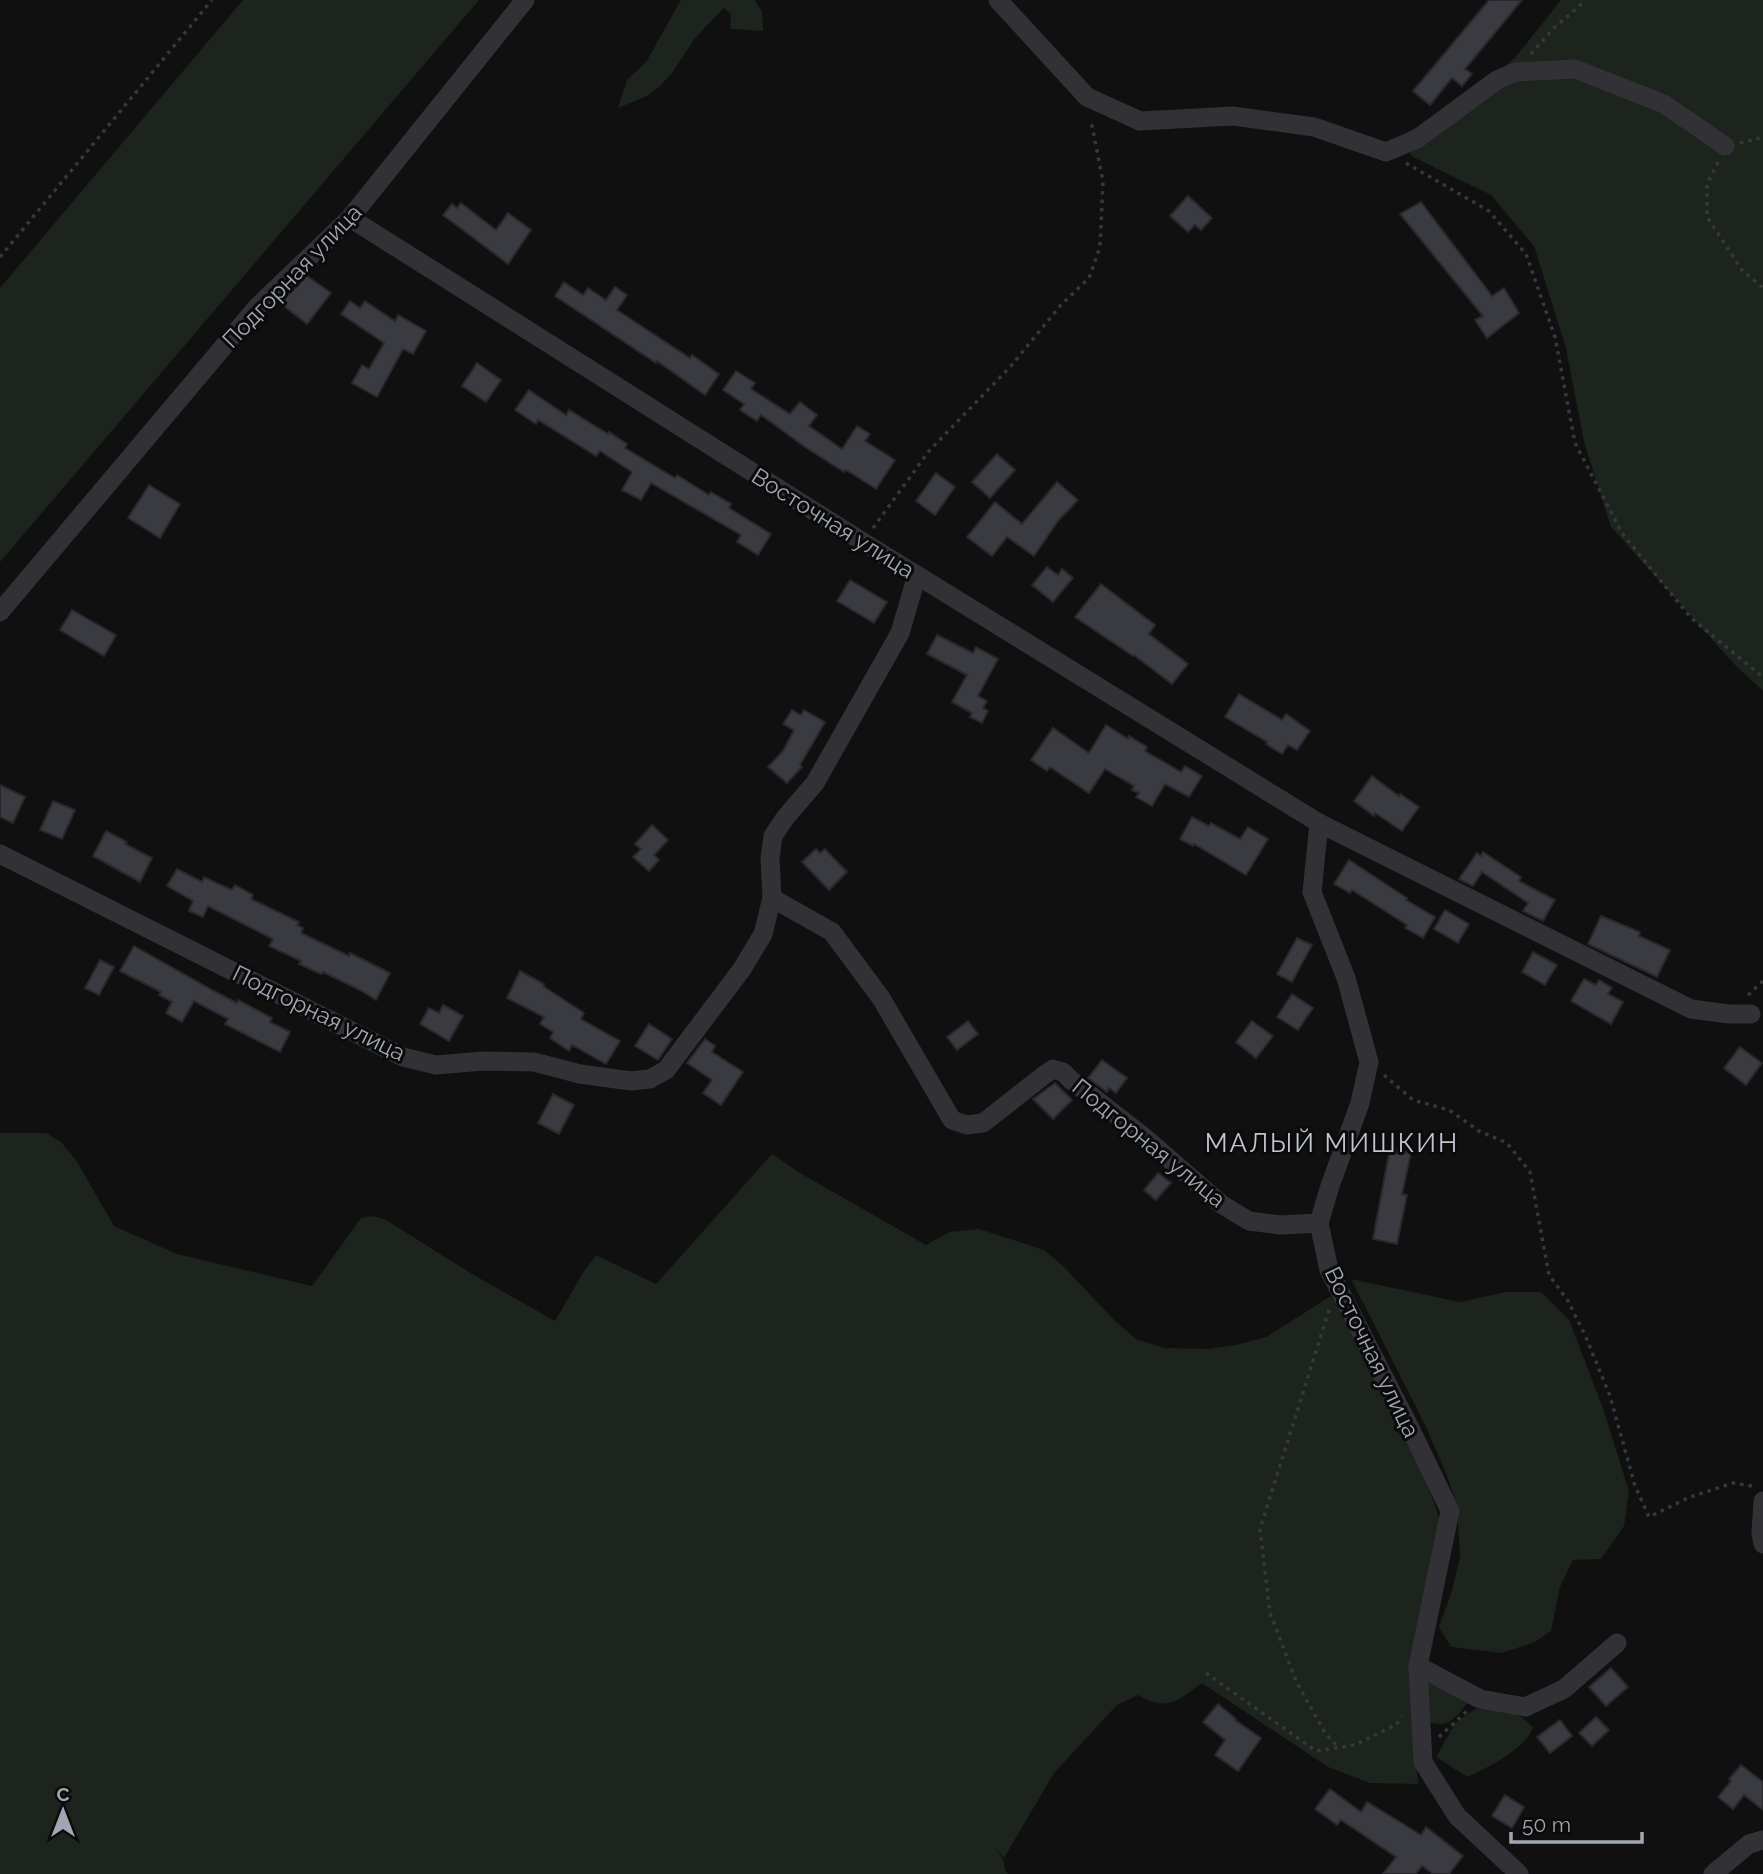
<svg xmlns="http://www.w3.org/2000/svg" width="1763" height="1874" font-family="Raleway,sans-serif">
  <rect width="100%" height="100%" fill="#101011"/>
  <g fill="#1c241d">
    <polygon points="243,0 479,0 0,562 0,288"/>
    <polygon points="681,0 755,0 762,12 763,31 730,29 731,14 724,8 695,38 672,73 660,86 647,96 618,108 627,80 646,62"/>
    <polygon points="1561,0 1763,0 1763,691 1735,665 1611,527 1584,442 1566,348 1534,246 1491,195 1413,157 1398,137 1427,122 1514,59"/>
    <path d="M0,1133H46L61,1142L76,1160L114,1226L177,1254L312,1286L361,1218L374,1216L386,1220L472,1274L555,1321L584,1271L596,1255L656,1284L772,1154L800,1173L926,1245L949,1232L979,1229L1044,1250L1064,1267L1116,1322L1136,1339L1164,1348L1207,1349L1236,1345L1266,1337L1331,1296C1354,1339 1377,1382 1398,1426C1415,1460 1434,1493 1442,1530L1412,1715L1418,1784L1370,1783L1328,1767L1202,1683C1177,1701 1168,1712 1138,1695L1117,1705L1054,1773L1004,1858L994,1847L1003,1859L1005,1870L1008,1874H0Z"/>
    <polygon points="1351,1279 1460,1302 1506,1292 1541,1292 1569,1320 1603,1408 1629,1491 1624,1526 1601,1559 1573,1560 1560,1587 1551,1631 1535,1642 1502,1653 1451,1647 1439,1627 1452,1591 1460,1557 1457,1506 1446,1473 1426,1427"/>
    <path d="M1426,1678L1469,1701C1457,1715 1451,1728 1431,1723L1425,1712Z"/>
    <path d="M1494,1708L1520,1716L1533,1727C1526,1749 1487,1768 1467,1777L1436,1757L1455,1723L1475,1709Z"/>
  </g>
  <g fill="#3a3b41" stroke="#29292d" stroke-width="2">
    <polygon points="1489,0 1522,0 1465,69 1472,74 1462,86 1452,78 1430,105 1413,91"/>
    <polygon points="1188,196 1212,218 1201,230 1195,225 1188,232 1170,216"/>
    <polygon points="1421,202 1492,296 1504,288 1519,313 1487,338 1475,320 1483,316 1400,214"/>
    <polygon points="461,203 496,230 508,213 531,230 508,264 443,215 452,204 457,208"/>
    <polygon points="307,276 331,293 307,324 280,303"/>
    <polygon points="564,282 583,295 588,288 606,300 615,287 627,295 617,310 690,358 692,355 719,374 705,395 657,361 656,363 555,296"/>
    <polygon points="350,301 360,308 365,301 395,321 398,315 426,331 413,354 403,349 377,397 352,383 362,365 369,369 384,343 341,314"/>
    <polygon points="477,363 501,380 486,402 462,386"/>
    <polygon points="736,371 755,383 751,389 790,414 800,402 817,415 809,426 842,449 857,426 870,434 865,441 895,460 876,489 846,470 844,472 805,447 761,415 757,421 740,410 744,404 723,390"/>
    <polygon points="529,390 566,415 569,410 608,434 609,432 627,444 625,448 675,478 677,475 709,495 711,492 731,504 729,508 771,534 758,555 737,542 741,535 651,483 641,500 622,490 632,472 600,451 596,456 538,420 536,424 515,410"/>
    <polygon points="997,454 1015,470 990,498 972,482"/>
    <polygon points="936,473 955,487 935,515 916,501"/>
    <polygon points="1057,482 1078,500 1058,521 1034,556 1007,537 992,556 967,537 995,502 1022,524"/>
    <polygon points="149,485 180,504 160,538 128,518"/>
    <polygon points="1047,567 1058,575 1062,569 1073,578 1053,602 1032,585"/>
    <polygon points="850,580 887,602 874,623 837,601"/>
    <polygon points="1101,584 1155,625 1149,634 1188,664 1172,684 1134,655 1133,656 1075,617"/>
    <polygon points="72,610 116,635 104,656 60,630"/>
    <polygon points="937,635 973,653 976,647 998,659 978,696 987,701 983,708 988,711 982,723 970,717 972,713 952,702 967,675 927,654"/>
    <polygon points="1239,694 1282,720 1286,714 1310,731 1297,750 1288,745 1282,754 1266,744 1267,742 1225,717"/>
    <polygon points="792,710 801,715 804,710 825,722 800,765 802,767 787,783 768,767 783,751 794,730 783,724"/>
    <polygon points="1106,725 1128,739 1129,736 1147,747 1145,751 1181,772 1185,766 1202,776 1189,797 1165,784 1152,806 1136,797 1139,793 1132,790 1134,786 1105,769 1089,793 1050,767 1047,771 1031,760 1053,728 1089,753"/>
    <polygon points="1372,776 1399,796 1400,794 1419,807 1402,831 1375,813 1374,816 1354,801"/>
    <polygon points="0,785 25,797 13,823 0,817"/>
    <polygon points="53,801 75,810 62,839 40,830"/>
    <polygon points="1192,817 1209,826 1211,823 1240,839 1248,827 1268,839 1246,875 1194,844 1193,846 1180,839"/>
    <polygon points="652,825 668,840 654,855 659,860 649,871 633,857 641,849 635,844"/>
    <polygon points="106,831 127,842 125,844 152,858 140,882 93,856"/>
    <polygon points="816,849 820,853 825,849 847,872 829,890 802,862"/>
    <polygon points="1483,852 1521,877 1519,881 1555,900 1543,921 1523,911 1528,903 1482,872 1473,886 1459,879 1477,853 1481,856"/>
    <polygon points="1349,860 1407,898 1406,900 1435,917 1423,938 1405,928 1407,925 1352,890 1350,893 1334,884"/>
    <polygon points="177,869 202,882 204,877 232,890 235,885 253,895 251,899 299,922 297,925 303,928 301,933 349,956 350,953 390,973 376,1000 362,991 323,972 321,974 299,964 301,961 269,946 273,939 208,906 203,917 189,911 193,901 167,886"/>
    <polygon points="1445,910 1469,924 1458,943 1434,929"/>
    <polygon points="1601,916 1640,932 1639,936 1670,950 1657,977 1588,944"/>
    <polygon points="1297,938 1312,945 1292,982 1277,974"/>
    <polygon points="134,946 214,991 237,1003 238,1000 272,1018 270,1022 290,1032 280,1052 225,1024 228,1019 194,1001 182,1022 166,1013 172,1002 159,995 161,992 120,971"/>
    <polygon points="1533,952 1557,965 1545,985 1522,972"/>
    <polygon points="100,960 114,967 99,995 85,988"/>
    <polygon points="520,971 544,984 543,986 584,1013 581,1019 620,1041 606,1064 572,1045 569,1051 550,1038 553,1032 540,1024 544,1017 507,998"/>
    <polygon points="1584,979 1596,985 1599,980 1612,988 1608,994 1623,1002 1611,1024 1571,1001"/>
    <polygon points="1292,994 1313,1008 1298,1030 1277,1017"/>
    <polygon points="443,1005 463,1016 449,1041 420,1024 429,1008 439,1013"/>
    <polygon points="968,1021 978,1034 957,1050 947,1037"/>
    <polygon points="1252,1021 1273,1036 1256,1058 1236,1042"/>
    <polygon points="649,1024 672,1039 658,1060 635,1046"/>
    <polygon points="705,1039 715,1046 712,1052 743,1072 721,1105 703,1093 712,1080 687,1063"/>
    <polygon points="1740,1047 1762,1063 1746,1085 1724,1068"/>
    <polygon points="1102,1060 1127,1078 1116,1093 1109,1088 1107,1092 1088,1078"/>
    <polygon points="1055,1083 1072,1100 1053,1119 1033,1099"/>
    <polygon points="553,1094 574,1105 559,1134 538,1123"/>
    <polygon points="1390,1148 1411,1153 1402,1194 1407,1195 1397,1244 1373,1239"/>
    <polygon points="1158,1173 1171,1183 1156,1200 1144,1190"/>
    <polygon points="1611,1668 1628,1687 1606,1706 1589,1687"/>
    <polygon points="1218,1704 1236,1719 1235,1720 1261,1738 1238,1771 1215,1755 1225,1740 1203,1722"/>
    <polygon points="1596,1717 1609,1730 1592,1746 1579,1733"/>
    <polygon points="1560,1720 1572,1736 1550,1753 1537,1737"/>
    <polygon points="1741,1765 1763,1782 1763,1810 1744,1795 1733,1809 1718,1797 1731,1781 1729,1779"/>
    <polygon points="1330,1789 1361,1812 1367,1802 1421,1835 1426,1827 1463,1856 1449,1874 1433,1874 1422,1866 1416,1874 1383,1874 1396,1857 1341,1820 1337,1825 1315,1809"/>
    <polygon points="1505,1795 1524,1807 1512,1828 1492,1816"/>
  </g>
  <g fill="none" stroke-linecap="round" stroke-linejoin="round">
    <g stroke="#37383d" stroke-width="3.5" stroke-dasharray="3.5 5" stroke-linecap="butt">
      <polyline points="1531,54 1553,29 1586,0"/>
      <polyline points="1740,143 1763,137"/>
      <polyline points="1718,162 1707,184 1707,217 1742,270 1763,288"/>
      <polyline points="1406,163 1489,211 1526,254 1555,337 1575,443 1622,533 1691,618 1763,677"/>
      <polyline points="0,257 212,0"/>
      <polyline points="873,528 929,451 1011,366 1060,306 1089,278 1100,247 1103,182 1091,120"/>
      <polyline points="1748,995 1763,981"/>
      <polyline points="1384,1075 1413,1100 1449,1110 1479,1131 1507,1143 1530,1172 1549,1275 1568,1301 1585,1335 1610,1396 1635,1486 1649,1517 1690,1497 1733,1483 1752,1486"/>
      <polyline points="1329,1310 1260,1529 1270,1613 1296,1681 1325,1733 1339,1748"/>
      <polyline points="1206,1673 1316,1751 1355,1745 1397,1724 1401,1716"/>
      <polyline points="1439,1737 1467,1711"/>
    </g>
    <g stroke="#313136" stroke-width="19">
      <polyline points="998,0 1087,97 1140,121 1233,116 1314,127 1386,152 1417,139 1497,80 1516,72 1575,69 1664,104 1725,146"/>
      <polyline points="350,218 863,542 1319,823 1691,1009 1729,1014 1751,1014"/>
      <polyline points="0,612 256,308 350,218 525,0"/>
      <polyline points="1319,823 1312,892 1346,978 1369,1062 1360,1103 1330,1186 1319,1223 1329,1270 1410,1428 1450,1511 1418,1666 1423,1762 1457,1816 1519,1874"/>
      <polyline points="0,854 403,1057 436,1065 484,1061 534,1062 580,1074 631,1081 650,1079 666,1070 742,969 763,934 772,898 770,858 773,836 785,818 815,783 900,633 917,575"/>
      <polyline points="772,898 832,932 881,998 952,1120 967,1125 983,1123 1043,1076 1053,1069 1063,1072 1071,1080 1144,1137 1221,1204 1249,1221 1281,1225 1319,1223"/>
      <polyline points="1763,1501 1761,1533 1763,1544"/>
      <polyline points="1418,1666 1480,1699 1525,1707 1564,1689 1617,1643"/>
      <polyline points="1713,1874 1749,1844 1763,1840"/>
    </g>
  </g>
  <g text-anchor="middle" stroke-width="6" stroke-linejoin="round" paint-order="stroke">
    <g font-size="23" fill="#a0a6b2" stroke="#0b0b0c">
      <text transform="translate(292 276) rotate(-46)" y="8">Подгорная улица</text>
      <text transform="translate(833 523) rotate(32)" y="8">Восточная улица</text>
      <text transform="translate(319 1013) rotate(26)" y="8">Подгорная улица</text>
      <text transform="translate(1149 1143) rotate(39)" y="8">Подгорная улица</text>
      <text transform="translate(1372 1352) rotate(64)" y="8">Восточная улица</text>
    </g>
    <g font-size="26" letter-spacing="2" fill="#c1c5ce" stroke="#0b0b0c">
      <text x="1332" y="1152">МАЛЫЙ МИШКИН</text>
    </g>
  </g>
  <g transform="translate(63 1811)" stroke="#0b0b0c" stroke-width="5" paint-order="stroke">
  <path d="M0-5L12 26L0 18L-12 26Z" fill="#a0a6b2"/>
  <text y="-10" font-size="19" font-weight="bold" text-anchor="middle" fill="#a0a6b2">С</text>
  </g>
  <path d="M1511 1832v10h131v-10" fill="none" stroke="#a0a6b2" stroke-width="3.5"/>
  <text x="1522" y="1832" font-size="21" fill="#a0a6b2" stroke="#0b0b0c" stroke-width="5" paint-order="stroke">50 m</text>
</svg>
